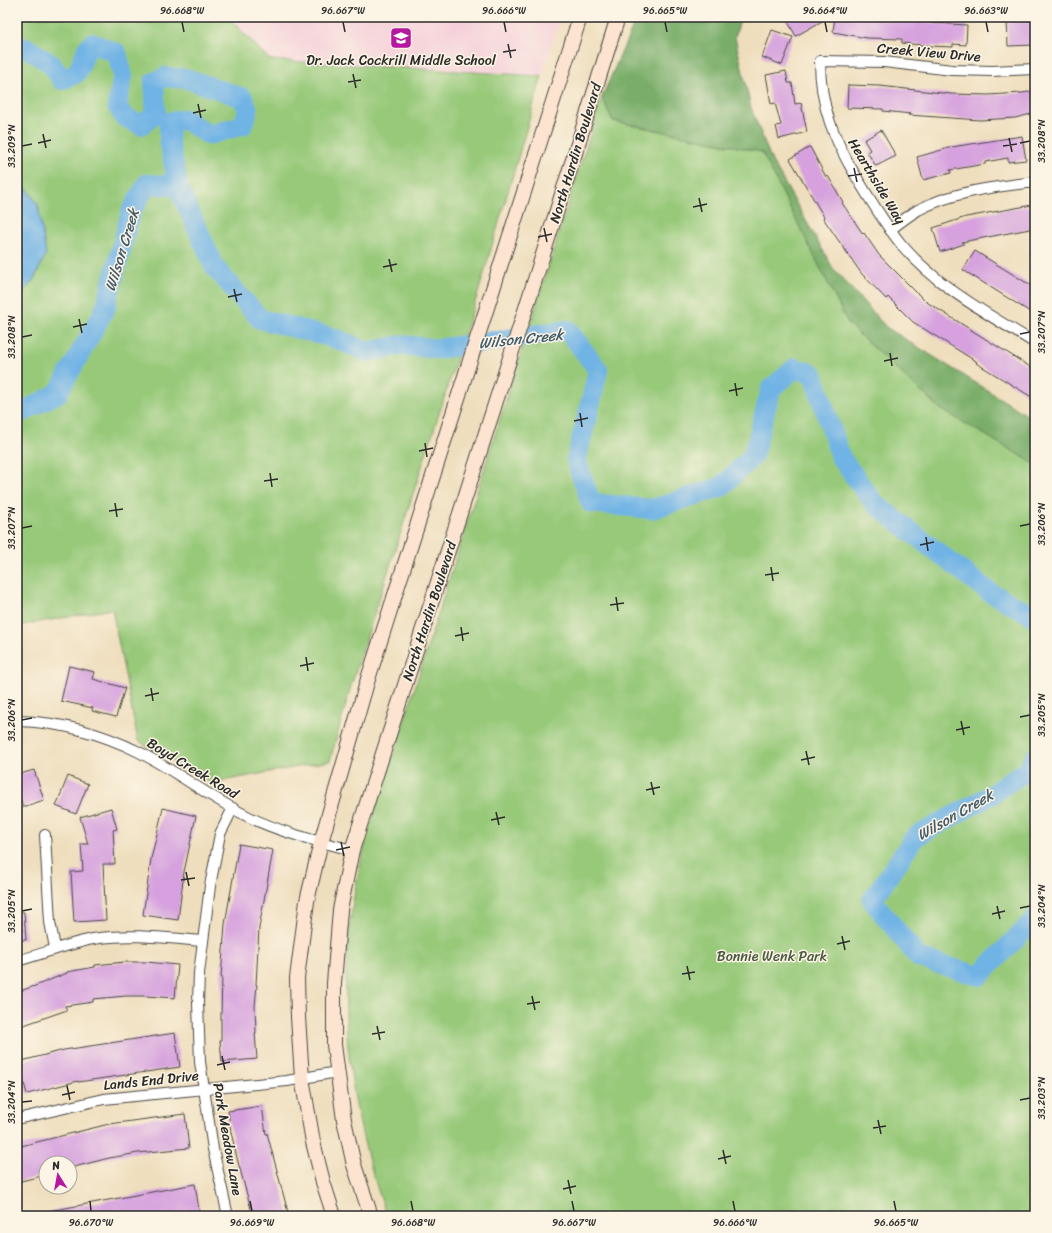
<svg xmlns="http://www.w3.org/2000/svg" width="1052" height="1233" font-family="Sriracha,sans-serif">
  <rect width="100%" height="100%" fill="#fcf5e5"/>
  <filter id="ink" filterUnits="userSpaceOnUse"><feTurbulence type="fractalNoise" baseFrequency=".025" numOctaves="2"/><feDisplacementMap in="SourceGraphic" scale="8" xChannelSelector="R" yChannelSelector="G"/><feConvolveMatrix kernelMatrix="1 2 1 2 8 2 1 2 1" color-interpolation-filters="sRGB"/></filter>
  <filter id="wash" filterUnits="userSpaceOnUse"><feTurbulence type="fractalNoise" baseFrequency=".012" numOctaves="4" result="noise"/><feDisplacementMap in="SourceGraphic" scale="16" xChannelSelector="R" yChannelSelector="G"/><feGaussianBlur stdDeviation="0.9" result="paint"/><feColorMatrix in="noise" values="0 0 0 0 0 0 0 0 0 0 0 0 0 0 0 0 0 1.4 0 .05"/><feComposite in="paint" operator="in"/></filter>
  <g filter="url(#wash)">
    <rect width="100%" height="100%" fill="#efdebd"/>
    <polygon fill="#f5cfd9" points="228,17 560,17 542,76 270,60"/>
    <g fill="#97c979" stroke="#617a52">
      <polygon points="17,17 228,17 270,60 542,76 479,290 351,686 330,761 211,783 138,741 112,609 17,626"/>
      <path d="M602,97L613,121L762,152L849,325L939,408L1035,464V1216H387C347,1108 334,994 357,881C365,836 381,793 395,750Z"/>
    </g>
    <polygon fill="#79ad69" stroke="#526c4a" points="637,17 741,17 735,37 751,108 772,161 833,268 886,327 1035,420 1035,464 939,408 849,325 762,152 613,121 602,97"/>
    <polygon fill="#70b3e5" stroke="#4e6f88" points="17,174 38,205 46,254 34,279 17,300"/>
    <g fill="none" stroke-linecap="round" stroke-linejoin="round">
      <g stroke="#70b3e5" stroke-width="20">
        <polyline points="17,47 27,48 51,64 62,80 77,73 87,49 92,43 117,53 123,76 117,106 124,117 141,125 156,114 154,82 165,77 188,79 243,98 248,110 243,125 209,135 184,119 169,122 169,140 178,186"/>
        <polyline points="17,415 58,393 105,309 131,212 147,184 178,186 215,268 260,319 334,338 368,352 401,345 438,349 568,330 598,370 589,410 576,460 591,503 652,509 721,487 753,456 771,389 795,368 813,374 841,458 875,504 988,591 1035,617"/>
        <polyline points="1035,757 1027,770 991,795 915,837 872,900 919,958 979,976 1035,919"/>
      </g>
    </g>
    <g id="blocks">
      <g fill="#d6a1de">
        <polygon points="785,17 829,17 796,36"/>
        <polygon points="835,17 897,17 897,18 933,23 967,25 966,45 953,44 953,47 931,46 902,43 902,39 867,38 833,32"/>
        <polygon points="1035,20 1035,45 1008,46 1007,21"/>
        <polygon points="772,30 793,37 782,65 762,57"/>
        <polygon points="786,71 788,83 792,83 795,104 801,103 807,132 779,139 776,126 781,125 775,103 771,104 766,75"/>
        <polygon points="848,85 880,86 951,94 988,95 1022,93 1035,91 1035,113 1015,118 980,120 908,115 911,114 883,111 883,109 847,108"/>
        <polygon points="881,130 896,156 876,166 867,152 870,150 864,140"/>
        <polygon points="1022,136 1026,160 1008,162 1008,158 985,162 985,164 950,170 951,173 923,180 917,157 952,147"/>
        <polygon points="810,147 826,177 828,176 843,202 842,203 863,234 864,233 879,255 925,301 1035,370 1035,399 976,363 977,362 913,322 888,297 886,299 861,273 823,218 824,217 790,159"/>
        <polygon points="1032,205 1035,228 962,242 964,244 940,252 933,228 966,217"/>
        <polygon points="975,251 1035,288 1035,315 963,270"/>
        <polygon points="69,666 95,672 93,679 125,688 116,717 92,711 93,708 61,701"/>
        <polygon points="34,770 44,800 23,807 17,788 17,775"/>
        <polygon points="68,776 88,784 76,814 56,806"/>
        <polygon points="111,808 117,829 113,830 115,864 103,864 106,920 74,922 71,872 83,871 81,844 88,844 80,817"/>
        <polygon points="163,808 196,816 184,872 178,920 143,915 151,859"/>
        <polygon points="239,844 273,850 259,928 256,985 257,985 255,1006 256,1033 255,1033 257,1059 222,1062 220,1041 221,1041 221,1015 222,977 221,977 225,924"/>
        <polygon points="17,912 24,912 26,940 17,940"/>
        <polygon points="125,962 146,962 178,965 175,998 145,996 126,996 93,999 93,1002 65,1006 67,1010 21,1026 17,1013 17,992 35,986 67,973 67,972 95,967 95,965"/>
        <polygon points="175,1033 180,1067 78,1082 78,1081 27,1094 18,1062 64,1050"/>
        <polygon points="262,1106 266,1134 267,1133 289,1216 253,1216 238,1162 231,1132 228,1111"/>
        <polygon points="185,1114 189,1148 138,1153 109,1158 70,1168 70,1163 46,1163 46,1175 17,1182 17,1147 109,1124"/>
        <polygon points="195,1184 200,1216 50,1216 49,1211"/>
      </g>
    </g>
  </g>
  <g filter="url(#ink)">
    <use href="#blocks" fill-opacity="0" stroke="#484641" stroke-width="1"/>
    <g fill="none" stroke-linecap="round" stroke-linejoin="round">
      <g stroke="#484641" stroke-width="12">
        <g id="minor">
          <path d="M1035,69L992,71L952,70L884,62L820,61C820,106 834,140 857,178C871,201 884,223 901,244C937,287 988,314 1035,343"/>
          <path d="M890,230C899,223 908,216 918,210C954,191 995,187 1035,182"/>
          <path d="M17,721C59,722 101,733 139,752C177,772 211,798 249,817C282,833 317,841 352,850"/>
          <polyline points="45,835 50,922 55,948"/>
          <path d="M17,961C43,954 67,944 93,939C130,933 166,938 203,941"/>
          <polyline points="17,1119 104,1099 287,1081 337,1072"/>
          <polyline points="228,1216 213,1149 200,1062 198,1003 199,973 210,886 220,834 233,808"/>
        </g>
      </g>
      <g stroke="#484641" stroke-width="16">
        <g id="secondary">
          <polyline points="334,1216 323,1182 313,1142 302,1078 298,1017 297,978 307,901 321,842 368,679 580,17"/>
          <polyline points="371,1216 354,1165 344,1120 334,1045 334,983 340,910 352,850 540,264 618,17"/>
        </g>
      </g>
      <use href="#minor" stroke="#fff" stroke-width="10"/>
      <use href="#secondary" stroke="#fde4d0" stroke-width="14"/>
    </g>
  </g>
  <path fill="none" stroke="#2b2b2b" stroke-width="1.5" d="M182,22L184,32M343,22L345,32M504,22L506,32M665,22L667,32M825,22L827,32M986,22L988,32M508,44L511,58M503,52L516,50M353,74L356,88M348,82L361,80M198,104L201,118M193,113L206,110M43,134L46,148M1009,138L1012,152M38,143L51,140M1020,143L1030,141M22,146L32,144M1003,146L1017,144M854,168L857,182M848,176L862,174M699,198L702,212M693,207L707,204M544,228L547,242M538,237L552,234M389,259L392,272M383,267L397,264M234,289L237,302M228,297L242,294M79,319L82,333M73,327L87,324M1020,334L1030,332M22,337L32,335M890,353L892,366M884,361L898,358M735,383L737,396M729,391L743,388M580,413L582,427M574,421L588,418M425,443L427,457M419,451L433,448M270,473L272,487M264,481L278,479M115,503L117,517M109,511L123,509M1020,526L1030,524M22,528L32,526M926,537L928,551M920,545L934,542M771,567L773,581M765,575L779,573M616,597L618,611M610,605L624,603M461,627L463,641M455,636L469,633M306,657L308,671M300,666L314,663M151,688L153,701M145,696L159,693M1020,717L1030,715M22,720L32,718M961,721L964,735M956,730L970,727M806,751L809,765M801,760L815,757M651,782L654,795M646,790L660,787M496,812L499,825M491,820L505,817M341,842L344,856M336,850L350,847M186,872L189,886M181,880L195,878M997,906L1000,919M1020,908L1030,906M22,911L32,909M992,914L1005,911M842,936L845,950M837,944L850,941M687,966L690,980M682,974L695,972M532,996L535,1010M527,1004L540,1002M377,1026L380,1040M372,1034L385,1032M222,1056L225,1070M217,1065L230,1062M67,1086L70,1100M62,1095L75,1092M1020,1100L1030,1098M22,1102L32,1101M878,1120L881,1134M873,1128L886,1126M723,1150L726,1164M718,1159L731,1156M568,1180L571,1194M563,1189L576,1186M90,1201L91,1211M250,1201L252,1211M411,1201L413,1211M572,1201L574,1211M733,1201L735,1211M894,1201L896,1211"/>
  <defs>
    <g id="school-square" transform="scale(1.15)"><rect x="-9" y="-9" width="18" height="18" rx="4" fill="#b5179e" stroke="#fcf5e5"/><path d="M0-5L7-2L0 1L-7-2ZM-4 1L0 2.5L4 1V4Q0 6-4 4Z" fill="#fff"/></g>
  </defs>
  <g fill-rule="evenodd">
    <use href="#school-square" x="401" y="38"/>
  </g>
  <g text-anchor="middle" stroke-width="3" stroke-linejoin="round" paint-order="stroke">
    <g font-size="14" fill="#2b2b2b" stroke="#fcf5e5">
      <text transform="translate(929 52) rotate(5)" y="5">Creek View Drive</text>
      <text transform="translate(575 153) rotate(-73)" y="5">North Hardin Boulevard</text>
      <text transform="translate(877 181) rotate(59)" y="5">Hearthside Way</text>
      <text transform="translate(429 611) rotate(-72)" y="5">North Hardin Boulevard</text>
      <text transform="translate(193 768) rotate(31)" y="5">Boyd Creek Road</text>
      <text transform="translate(151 1080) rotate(-6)" y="5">Lands End Drive</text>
      <text transform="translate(228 1139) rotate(80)" y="5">Park Meadow Lane</text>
    </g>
    <g font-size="14" fill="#2b2b2b" stroke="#fcf5e5">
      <text x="401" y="65">Dr. Jack Cockrill Middle School</text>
    </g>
    <g font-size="14" fill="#4b5a42" stroke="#fcf5e5">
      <text x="772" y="961">Bonnie Wenk Park</text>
    </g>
    <g font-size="15" font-style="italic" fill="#435b6c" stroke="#fcf5e5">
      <text transform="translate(122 250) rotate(-73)" y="5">Wilson Creek</text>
      <text transform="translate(521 339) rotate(-6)" y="5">Wilson Creek</text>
      <text transform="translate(955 815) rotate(-30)" y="5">Wilson Creek</text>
    </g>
  </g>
  <rect width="1052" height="1233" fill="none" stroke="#fcf5e5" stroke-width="44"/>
  <g transform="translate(58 1175) rotate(349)"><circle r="19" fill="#fcf5e5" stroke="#a8a49b"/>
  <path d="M0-3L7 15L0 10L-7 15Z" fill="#b5179e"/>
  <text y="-6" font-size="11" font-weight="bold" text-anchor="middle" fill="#2b2b2b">N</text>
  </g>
  <rect x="22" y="22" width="1008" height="1189" fill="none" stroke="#2b2b2b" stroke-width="1.5"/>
  <g font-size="10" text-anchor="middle" fill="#2b2b2b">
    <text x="182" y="14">96.668°W</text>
    <text x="343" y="14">96.667°W</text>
    <text x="504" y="14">96.666°W</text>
    <text x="665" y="14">96.665°W</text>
    <text x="825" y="14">96.664°W</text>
    <text x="986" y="14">96.663°W</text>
    <text transform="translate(1041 141) rotate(-90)" y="4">33.208°N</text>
    <text transform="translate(11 146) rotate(-90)" y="4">33.209°N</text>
    <text transform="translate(1041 332) rotate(-90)" y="4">33.207°N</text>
    <text transform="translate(11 337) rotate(-90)" y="4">33.208°N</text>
    <text transform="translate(1041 524) rotate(-90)" y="4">33.206°N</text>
    <text transform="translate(11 528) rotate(-90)" y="4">33.207°N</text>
    <text transform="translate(1041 715) rotate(-90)" y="4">33.205°N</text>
    <text transform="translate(11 720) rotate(-90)" y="4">33.206°N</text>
    <text transform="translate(1041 906) rotate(-90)" y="4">33.204°N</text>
    <text transform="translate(11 911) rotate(-90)" y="4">33.205°N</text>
    <text transform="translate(1041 1098) rotate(-90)" y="4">33.203°N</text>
    <text transform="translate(11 1102) rotate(-90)" y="4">33.204°N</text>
    <text x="91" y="1226">96.670°W</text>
    <text x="252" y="1226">96.669°W</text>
    <text x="413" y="1226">96.668°W</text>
    <text x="574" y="1226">96.667°W</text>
    <text x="735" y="1226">96.666°W</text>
    <text x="896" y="1226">96.665°W</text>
  </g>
</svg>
